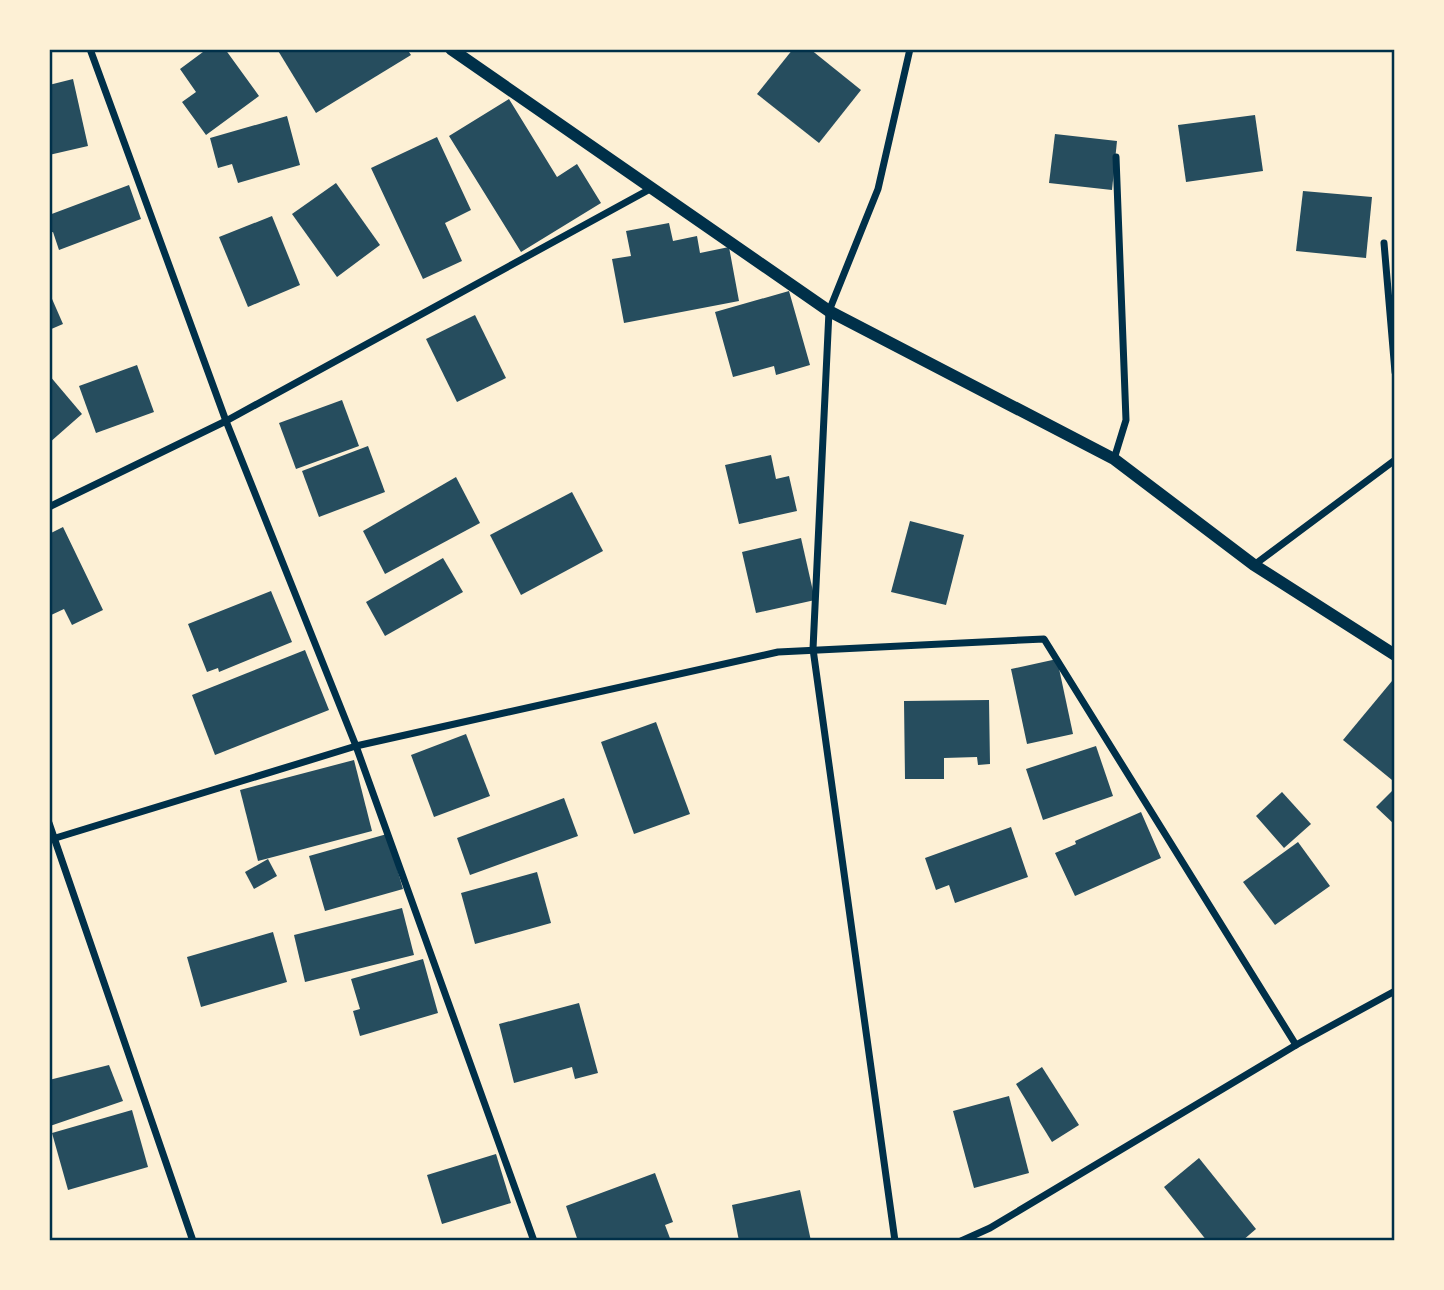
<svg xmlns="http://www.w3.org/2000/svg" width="1444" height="1290" font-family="'PT Sans',sans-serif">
  <rect width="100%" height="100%" fill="#fdf0d5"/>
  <g fill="#264d5e">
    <polygon points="207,49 225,49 259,96 206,135 182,102 196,92 180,69"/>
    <polygon points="277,49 407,49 411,55 316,113"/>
    <polygon points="793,49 810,49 861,90 819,143 757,94"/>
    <polygon points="73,79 88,146 49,155 49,85"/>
    <polygon points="509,99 557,177 577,164 601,203 521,252 449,136"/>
    <polygon points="1255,115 1263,171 1186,182 1178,125"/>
    <polygon points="287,116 300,165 238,183 232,164 218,168 210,138"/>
    <polygon points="1055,134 1117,141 1112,190 1049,183"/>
    <polygon points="437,137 471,210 445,223 462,261 423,279 371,168"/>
    <polygon points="336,183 380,245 337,277 292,214"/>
    <polygon points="129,185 141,219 59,250 53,232 49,233 49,215"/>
    <polygon points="1303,191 1372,197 1366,258 1296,251"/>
    <polygon points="272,216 300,285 248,307 219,237"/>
    <polygon points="669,223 673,241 697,236 700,253 729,247 739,301 624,323 612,259 631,256 626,231"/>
    <polygon points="789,291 810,365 776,375 774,366 733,377 715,312"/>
    <polygon points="49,292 63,324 49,330"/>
    <polygon points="475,315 506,378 457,402 426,339"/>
    <polygon points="137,365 154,412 96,433 79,386"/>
    <polygon points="49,375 82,414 49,443"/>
    <polygon points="342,400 359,446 296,469 279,423"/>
    <polygon points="368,446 385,492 319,517 302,471"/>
    <polygon points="771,455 776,479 789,476 797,511 739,524 725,465"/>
    <polygon points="456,477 480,523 385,574 363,531"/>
    <polygon points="572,492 603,551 521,595 490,535"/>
    <polygon points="910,521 964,535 946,605 891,592"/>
    <polygon points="63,527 103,610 72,625 64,609 49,616 49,534"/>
    <polygon points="801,538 815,600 756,613 742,552"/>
    <polygon points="443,558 463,592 385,636 366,602"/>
    <polygon points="271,591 292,642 219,672 218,668 207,672 188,624"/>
    <polygon points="305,650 329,710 215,755 192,695"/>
    <polygon points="1057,659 1073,734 1027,744 1011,669"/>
    <polygon points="1392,681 1395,683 1395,776 1392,780 1343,740"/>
    <polygon points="989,700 990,764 978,765 977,757 944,758 944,779 905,779 904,701"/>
    <polygon points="656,722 690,814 634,834 601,742"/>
    <polygon points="466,734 490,796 434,817 411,755"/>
    <polygon points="1096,746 1113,796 1043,820 1026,769"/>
    <polygon points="354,760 372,831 258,861 240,790"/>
    <polygon points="1395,788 1395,825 1376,807"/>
    <polygon points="1282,792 1311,824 1284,848 1256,816"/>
    <polygon points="564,798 578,836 470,875 457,838"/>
    <polygon points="1141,812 1161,858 1075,896 1055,853 1076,844 1075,841"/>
    <polygon points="1011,827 1028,877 955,903 949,885 936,890 925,858"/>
    <polygon points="387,834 403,889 325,911 309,856"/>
    <polygon points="1298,842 1330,886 1275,925 1243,882"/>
    <polygon points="268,859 277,876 254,889 245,872"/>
    <polygon points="537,872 551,923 475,944 461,893"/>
    <polygon points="402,908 414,955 305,982 294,935"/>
    <polygon points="273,932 287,982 201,1007 187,957"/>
    <polygon points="423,959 438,1013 360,1036 353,1011 360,1009 351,979"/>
    <polygon points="579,1003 598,1073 575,1079 572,1067 514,1083 499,1024"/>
    <polygon points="109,1065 123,1101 50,1126 49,1080"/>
    <polygon points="1042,1067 1079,1125 1052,1142 1016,1084"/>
    <polygon points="1009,1096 1029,1173 974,1188 953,1111"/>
    <polygon points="132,1110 148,1167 68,1190 52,1133"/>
    <polygon points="496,1154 511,1203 442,1224 427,1175"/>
    <polygon points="1199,1158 1256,1229 1242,1241 1207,1241 1164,1187"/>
    <polygon points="655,1173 673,1222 665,1225 671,1241 578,1241 566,1206"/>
    <polygon points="800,1190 811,1241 739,1241 732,1205"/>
  </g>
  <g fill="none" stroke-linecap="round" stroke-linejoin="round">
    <g stroke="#003049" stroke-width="7">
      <polyline points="90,49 226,421 356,746 534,1241"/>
      <polyline points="1384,243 1395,372"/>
      <polyline points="1114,459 1126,420 1116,157"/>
      <polyline points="49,507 226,421 652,188"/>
      <polyline points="1254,565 1395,460"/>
      <polyline points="49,823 193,1241"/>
      <polyline points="49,840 356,746 778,652 1044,639 1296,1045"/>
      <polyline points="895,1241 813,649 829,311 878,189 910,49"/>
      <polyline points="961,1241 990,1228 1296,1045 1395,991"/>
    </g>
    <polyline stroke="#003049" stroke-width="12" points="451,49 829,311 1114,459 1254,565 1395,655"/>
  </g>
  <rect width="1444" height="1290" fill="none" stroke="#fdf0d5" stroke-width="102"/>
  <rect x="51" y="51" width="1342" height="1188" fill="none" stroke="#003049" stroke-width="2.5"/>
</svg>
